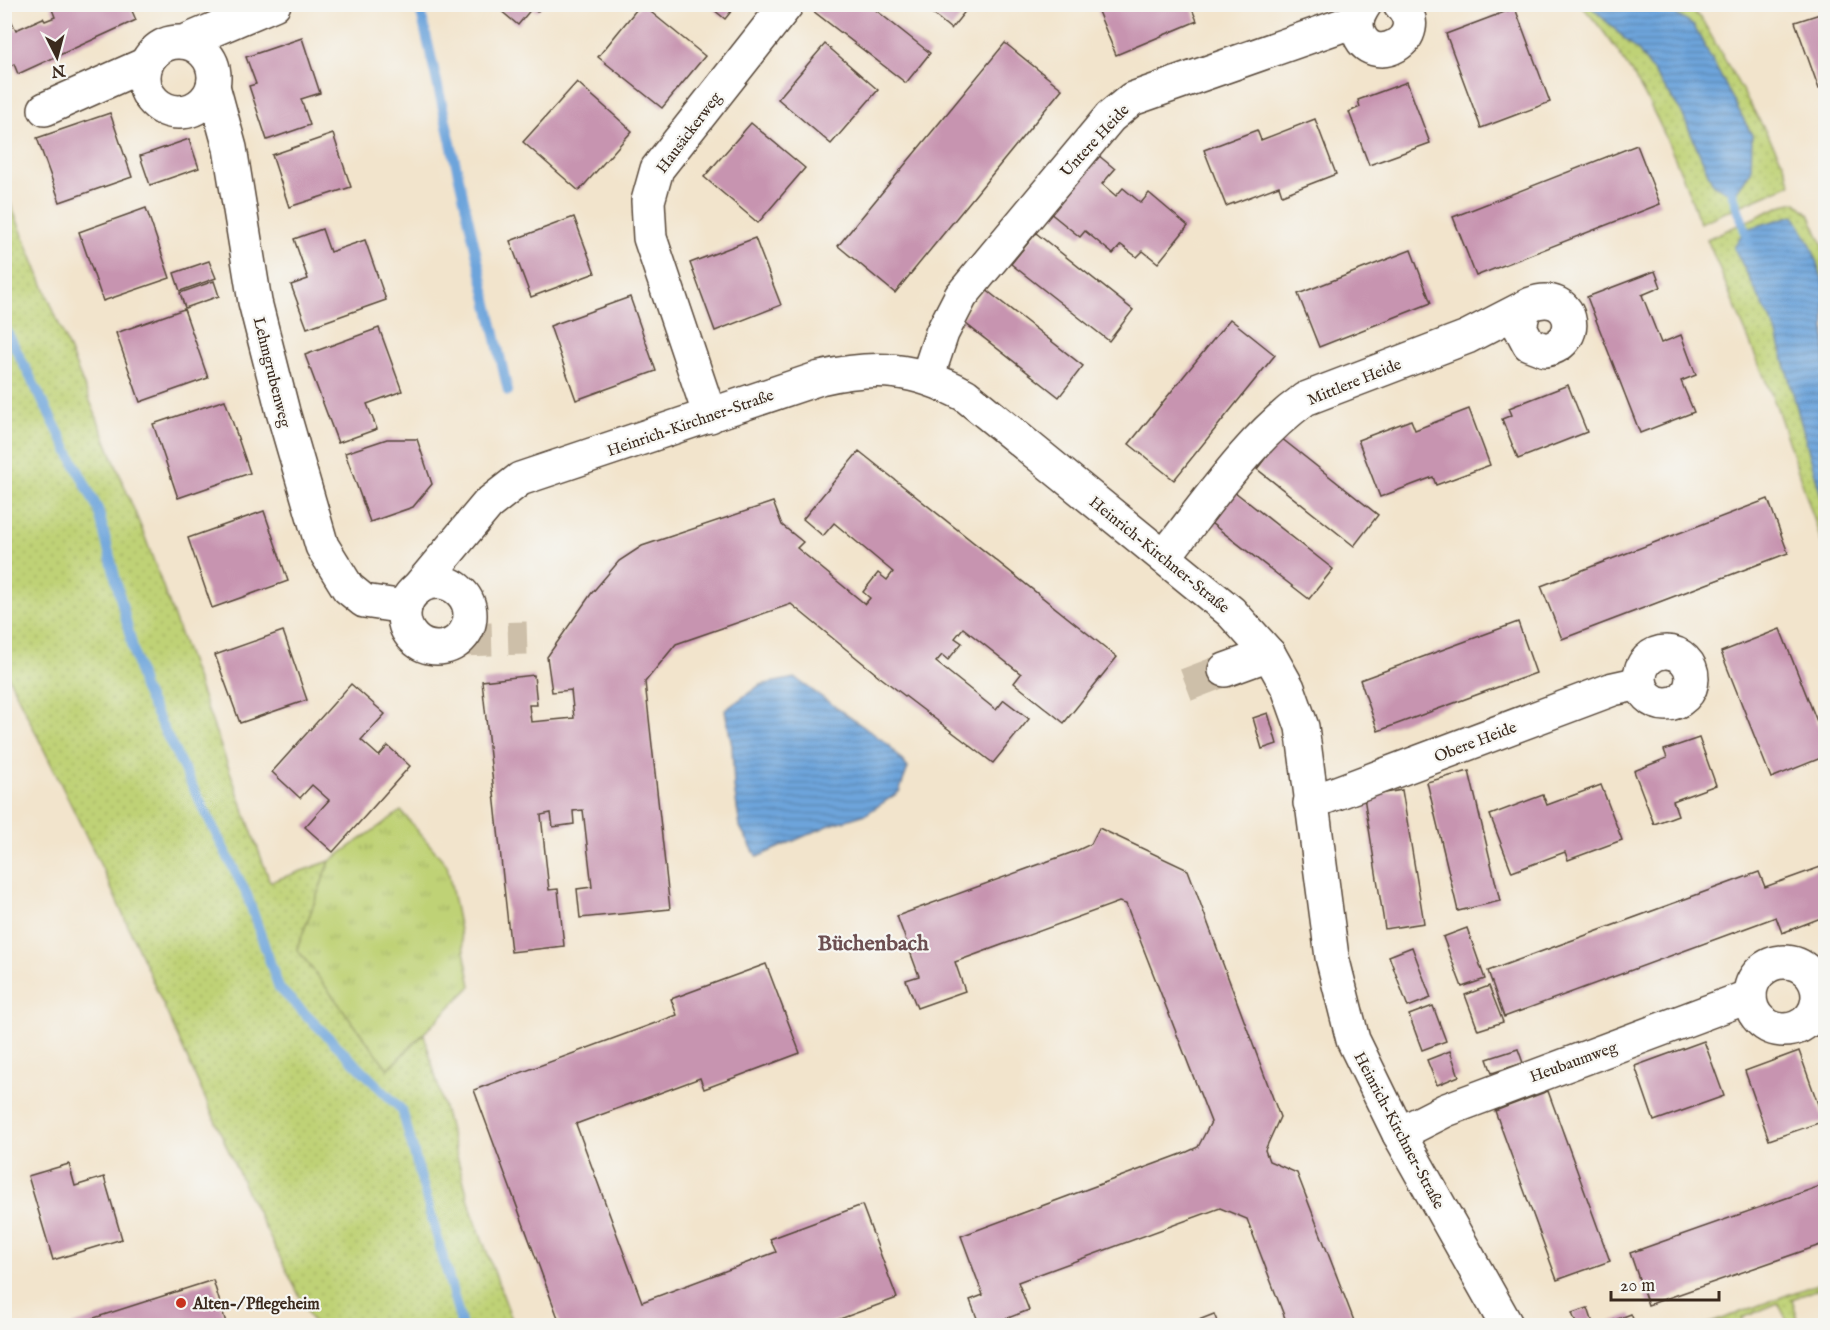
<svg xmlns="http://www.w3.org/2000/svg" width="1830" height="1330" font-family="'IM FELL English',serif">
  <defs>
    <pattern id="grass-dots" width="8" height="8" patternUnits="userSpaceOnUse" patternTransform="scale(1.5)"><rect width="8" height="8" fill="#bfd276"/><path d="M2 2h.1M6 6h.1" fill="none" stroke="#a5b466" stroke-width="1.8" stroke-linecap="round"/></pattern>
    <pattern id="park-tufts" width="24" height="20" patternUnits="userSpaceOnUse" patternTransform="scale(1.5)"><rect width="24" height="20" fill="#bfd276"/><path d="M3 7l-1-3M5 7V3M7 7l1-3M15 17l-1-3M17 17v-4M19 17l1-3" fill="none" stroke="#a5b466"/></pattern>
    <pattern id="water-rules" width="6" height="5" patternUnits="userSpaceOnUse" patternTransform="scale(1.5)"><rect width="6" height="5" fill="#6da4db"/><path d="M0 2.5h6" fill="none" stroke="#5b86b1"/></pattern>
  </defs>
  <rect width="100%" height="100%" fill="#f6f6f2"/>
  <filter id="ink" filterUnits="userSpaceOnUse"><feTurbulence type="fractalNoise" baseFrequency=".0167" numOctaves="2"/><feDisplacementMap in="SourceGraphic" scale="12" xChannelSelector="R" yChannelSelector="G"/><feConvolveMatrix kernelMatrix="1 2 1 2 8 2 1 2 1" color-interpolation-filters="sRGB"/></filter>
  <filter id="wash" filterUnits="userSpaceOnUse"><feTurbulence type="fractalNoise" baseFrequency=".008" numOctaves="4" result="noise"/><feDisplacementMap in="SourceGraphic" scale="24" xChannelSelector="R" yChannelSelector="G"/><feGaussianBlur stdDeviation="1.35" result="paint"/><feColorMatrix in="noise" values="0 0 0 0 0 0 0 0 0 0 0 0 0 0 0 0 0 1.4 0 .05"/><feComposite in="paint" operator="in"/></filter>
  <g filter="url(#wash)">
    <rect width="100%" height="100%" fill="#f2e4cc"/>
    <g fill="url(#grass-dots)" stroke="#7d7e4a" stroke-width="1.5">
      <path d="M1581,5H1684L1701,18L1783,162L1791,184L1700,223C1672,144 1638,67 1581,5Z"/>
      <polygon points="4,188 145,537 270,882 330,861 297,949 389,1068 424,1034 472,1212 514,1325 314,1325 248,1194 102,868 5,670"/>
      <polygon points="1796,202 1809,214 1825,250 1825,552 1777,408 1707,239 1783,205"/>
      <polygon points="1825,1281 1825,1286 1792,1299 1798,1319 1789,1324 1778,1303 1742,1318 1744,1325 1730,1325 1729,1322 1706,1325"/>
    </g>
    <polygon fill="url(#park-tufts)" stroke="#7d7e4a" stroke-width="1.5" points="401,811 447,865 471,986 388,1069 297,949 330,861"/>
    <g fill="url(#water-rules)" stroke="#54677c" stroke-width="1.5">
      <polygon points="1589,5 1662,5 1694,26 1752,135 1751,171 1734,195 1713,185 1681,111 1640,53"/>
      <polygon points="1794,215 1811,245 1825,287 1825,511 1776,331 1734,248 1744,230"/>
      <polygon points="795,678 889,745 908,768 899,792 866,814 830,825 757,857 740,827 734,787 732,746 725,710 760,685"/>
    </g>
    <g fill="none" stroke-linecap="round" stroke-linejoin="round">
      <g stroke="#6da4db" stroke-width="10">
        <polyline points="419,4 508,391"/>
        <polyline points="1729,183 1749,242"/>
        <polyline points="4,326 98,509 143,688 247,895 279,988 402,1110 462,1326"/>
      </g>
    </g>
    <g id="blocks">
      <g fill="#c794b0">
        <polygon points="50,4 129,4 136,20 18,74 14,64 4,69 4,6 16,30 43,18 45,21 55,17"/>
        <polygon points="493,4 544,4 537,12 532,8 518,25"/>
        <polygon points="641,4 705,56 662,108 598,57"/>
        <polygon points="707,4 737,4 725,19"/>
        <polygon points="810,4 868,4 930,53 906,83 808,7"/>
        <polygon points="921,4 971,4 951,29"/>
        <polygon points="1095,4 1190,4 1197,21 1116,55"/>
        <polygon points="1515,8 1550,102 1481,128 1446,34"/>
        <polygon points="1826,12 1826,86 1819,89 1795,22"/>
        <polygon points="302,38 320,93 301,99 310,125 267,140 249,86 256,84 246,57"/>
        <polygon points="1005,43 1062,89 895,293 838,246"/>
        <polygon points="825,44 878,90 831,144 778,99"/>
        <polygon points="577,82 632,131 579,191 523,142"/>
        <polygon points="1407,82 1430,143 1369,165 1349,112 1360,107 1358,100"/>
        <polygon points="110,113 132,177 60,202 37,138"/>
        <polygon points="1315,119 1336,174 1282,195 1279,186 1226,206 1204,150 1257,130 1261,140"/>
        <polygon points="751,123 805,168 758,223 704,177"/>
        <polygon points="333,134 351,187 289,207 272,155"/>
        <polygon points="189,139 199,168 150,185 140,156"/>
        <polygon points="1637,145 1660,204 1476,276 1453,217"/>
        <polygon points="1098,155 1115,169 1102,184 1116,196 1123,188 1141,203 1149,193 1188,226 1158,263 1143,251 1137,257 1121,245 1113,254 1085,231 1080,237 1044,208"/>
        <polygon points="146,208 170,278 103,301 79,232"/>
        <polygon points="574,217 595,273 531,297 510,241"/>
        <polygon points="322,229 330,252 365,240 386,300 307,328 291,285 308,279 294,239"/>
        <polygon points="1036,233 1133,310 1109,341 1011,264"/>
        <polygon points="755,238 781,305 715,331 690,263"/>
        <polygon points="1411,250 1431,303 1319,347 1298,294"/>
        <polygon points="209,261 216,278 180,291 174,273"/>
        <polygon points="1655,271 1661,287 1642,295 1661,343 1681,335 1696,375 1681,381 1694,412 1640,433 1587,297"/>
        <polygon points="214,281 219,296 185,308 180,293"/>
        <polygon points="985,289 1083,366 1059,397 961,320"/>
        <polygon points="630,297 656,371 576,400 550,326"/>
        <polygon points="184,309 208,378 140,402 116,333"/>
        <polygon points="1230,319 1275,355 1174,480 1129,444"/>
        <polygon points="379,328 402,391 367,404 377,429 338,443 305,355"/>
        <polygon points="1568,385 1587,432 1518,459 1502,419 1512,415 1509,408"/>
        <polygon points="225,400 250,473 178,498 153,424"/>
        <polygon points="1469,409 1490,465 1436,485 1433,477 1380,497 1358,440 1411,420 1415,430"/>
        <polygon points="1281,438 1378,515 1354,546 1257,469"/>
        <polygon points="387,439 417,439 432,484 413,507 370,522 345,453"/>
        <polygon points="859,451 1117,657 1064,723 1014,683 1021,674 963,628 955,638 962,643 948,660 942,655 936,662 996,710 1004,700 1029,719 993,763 880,677 791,604 676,644 645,682 670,909 580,918 577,889 592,887 583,810 573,811 574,824 553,827 551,813 541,815 549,890 558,889 564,946 511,952 482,681 534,675 537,705 529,705 531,722 574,718 571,690 552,692 547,657 591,594 619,561 642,546 773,502 782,525 803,542 797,548 865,604 870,598 863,592 878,573 887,580 893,572 834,523 823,536 803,519"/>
        <polygon points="1235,492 1333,569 1309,599 1211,523"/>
        <polygon points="1768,499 1788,553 1562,639 1541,586"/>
        <polygon points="264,511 288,581 212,608 188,538"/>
        <polygon points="1518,622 1536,673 1378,731 1360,680"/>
        <polygon points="1780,629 1826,744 1826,756 1771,778 1721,652"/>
        <polygon points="283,631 307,700 240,723 215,655"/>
        <polygon points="351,684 385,714 361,740 379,756 388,746 410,766 333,852 305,827 329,800 312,785 300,798 272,772"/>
        <polygon points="1268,713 1277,744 1262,749 1253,718"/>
        <polygon points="1699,738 1716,785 1673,801 1678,815 1654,824 1634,771 1667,758 1664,750"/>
        <polygon points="1469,771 1500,901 1458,911 1427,782"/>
        <polygon points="1601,785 1622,840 1568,860 1565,852 1512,872 1490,815 1543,795 1547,805"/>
        <polygon points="1402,790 1424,923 1385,929 1364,797"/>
        <polygon points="1099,828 1188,870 1280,1117 1265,1150 1269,1161 1297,1173 1356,1326 1288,1326 1247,1219 1220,1208 1018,1282 1029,1310 987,1326 980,1326 970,1300 983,1295 961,1236 1187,1152 1198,1147 1211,1122 1126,904 1119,902 955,962 965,991 917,1008 906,980 919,976 897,916 1076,851 1091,844"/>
        <polygon points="1826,865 1826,916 1782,933 1776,917 1504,1017 1488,971 1759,872 1765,887"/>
        <polygon points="1467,928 1485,979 1462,987 1443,937"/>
        <polygon points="1412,947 1431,998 1408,1007 1389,956"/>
        <polygon points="766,964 800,1053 704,1089 700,1078 576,1124 642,1302 776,1252 770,1239 862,1205 897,1298 821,1326 803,1326 802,1323 794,1326 561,1326 474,1090 677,1015 671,999"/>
        <polygon points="1489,986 1503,1022 1478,1030 1465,995"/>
        <polygon points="1433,1006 1446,1041 1422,1050 1409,1015"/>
        <polygon points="1704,1041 1724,1096 1654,1121 1635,1066"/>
        <polygon points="1518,1049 1523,1063 1492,1073 1487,1059"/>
        <polygon points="1450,1051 1459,1076 1437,1085 1427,1060"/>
        <polygon points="1799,1051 1824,1121 1769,1140 1745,1071"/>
        <polygon points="1548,1091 1610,1261 1557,1280 1495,1111"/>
        <polygon points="69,1164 75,1186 104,1177 122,1239 53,1260 28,1176"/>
        <polygon points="1826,1184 1826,1243 1648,1305 1630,1253"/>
        <polygon points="213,1280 227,1326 72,1326 72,1325"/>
        <polygon points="1588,1308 1594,1326 1577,1326 1572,1313"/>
        <polygon points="1214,1314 1219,1326 1186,1326 1186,1325"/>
        <polygon points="1631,1314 1636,1326 1602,1326 1602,1325"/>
      </g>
    </g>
  </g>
  <g filter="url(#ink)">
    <use href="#blocks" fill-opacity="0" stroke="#564638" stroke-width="1.5"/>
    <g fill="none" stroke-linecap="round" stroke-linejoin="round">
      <g stroke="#cdbfa9" stroke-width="33" stroke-dasharray="33 16" stroke-linecap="butt">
        <polyline points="459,640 527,638"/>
        <polyline points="1186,685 1225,670"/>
      </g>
      <g stroke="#564638" stroke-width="36">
        <g id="minor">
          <path d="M1365,4C1359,13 1355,21 1358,31C1370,72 1433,38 1400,4"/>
          <circle cx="179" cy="77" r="35"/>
          <polyline points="184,42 274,4"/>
          <polyline points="213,86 230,148 255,302 283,412 322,546 348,588 364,601 405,607"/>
          <polyline points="45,109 146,64"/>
          <polyline points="927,378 942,333 961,296 1110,117 1132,99 1357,20"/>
          <polyline points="710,416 650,238 648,201 657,169 787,4"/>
          <path d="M1164,557C1208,502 1248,440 1305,399L1467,337L1531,304C1572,288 1586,342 1545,350L1529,344L1520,327L1524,310L1531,304"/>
          <circle cx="437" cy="615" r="33"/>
          <path d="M417,589L488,504L520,479L820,378C876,365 915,368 965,395L1231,612L1269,654L1288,688L1302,727L1332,957L1353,1040L1399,1134L1507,1326"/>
          <circle cx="1666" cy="678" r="26"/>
          <polyline points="1225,670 1269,654"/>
          <polyline points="1310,803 1613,689 1640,683"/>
          <circle cx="1784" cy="996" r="34"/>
          <polyline points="1399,1134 1446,1110 1750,996"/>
        </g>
      </g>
      <use href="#minor" stroke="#fff" stroke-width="33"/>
    </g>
  </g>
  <circle fill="#c8321e" stroke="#f6f6f2" stroke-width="2" cx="181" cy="1303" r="6"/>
  <g text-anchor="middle" stroke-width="4.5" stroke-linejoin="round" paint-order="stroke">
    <g font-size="16" fill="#3b2a1e" stroke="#f6f6f2">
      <text transform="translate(688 132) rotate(-53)" y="6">Hausäckerweg</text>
      <text transform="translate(1094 140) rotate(-47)" y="6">Untere Heide</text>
      <text transform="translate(273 372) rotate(76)" y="6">Lehmgrubenweg</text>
      <text transform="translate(1354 381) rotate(-22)" y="6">Mittlere Heide</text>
      <text transform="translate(690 422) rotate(-19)" y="6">Heinrich-Kirchner-Straße</text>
      <text transform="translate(1160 554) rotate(39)" y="6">Heinrich-Kirchner-Straße</text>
      <text transform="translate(1475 741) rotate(-21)" y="6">Obere Heide</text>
      <text transform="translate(1573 1061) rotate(-20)" y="6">Heubaumweg</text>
      <text transform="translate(1400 1130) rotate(62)" y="6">Heinrich-Kirchner-Straße</text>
    </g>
    <g font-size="16" font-weight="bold" fill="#3b2a1e" stroke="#f6f6f2" text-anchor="start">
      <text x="193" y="1309">Alten-/ Pflegeheim</text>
    </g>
    <g font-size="22" font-weight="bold" fill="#6c4f51" stroke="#f6f6f2">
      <text x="873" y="950">Büchenbach</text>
    </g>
  </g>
  <rect width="1830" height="1330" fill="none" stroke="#f6f6f2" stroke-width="24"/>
  <g transform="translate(57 57) rotate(174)" stroke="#f6f6f2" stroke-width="4.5" paint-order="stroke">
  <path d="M0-4.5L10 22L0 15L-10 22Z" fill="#3b2a1e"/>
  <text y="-9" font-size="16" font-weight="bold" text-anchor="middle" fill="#3b2a1e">N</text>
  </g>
  <path d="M1611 1291v9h108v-9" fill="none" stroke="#3b2a1e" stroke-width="3"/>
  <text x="1620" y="1291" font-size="18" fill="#3b2a1e" stroke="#f6f6f2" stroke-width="4.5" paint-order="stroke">20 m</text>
</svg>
